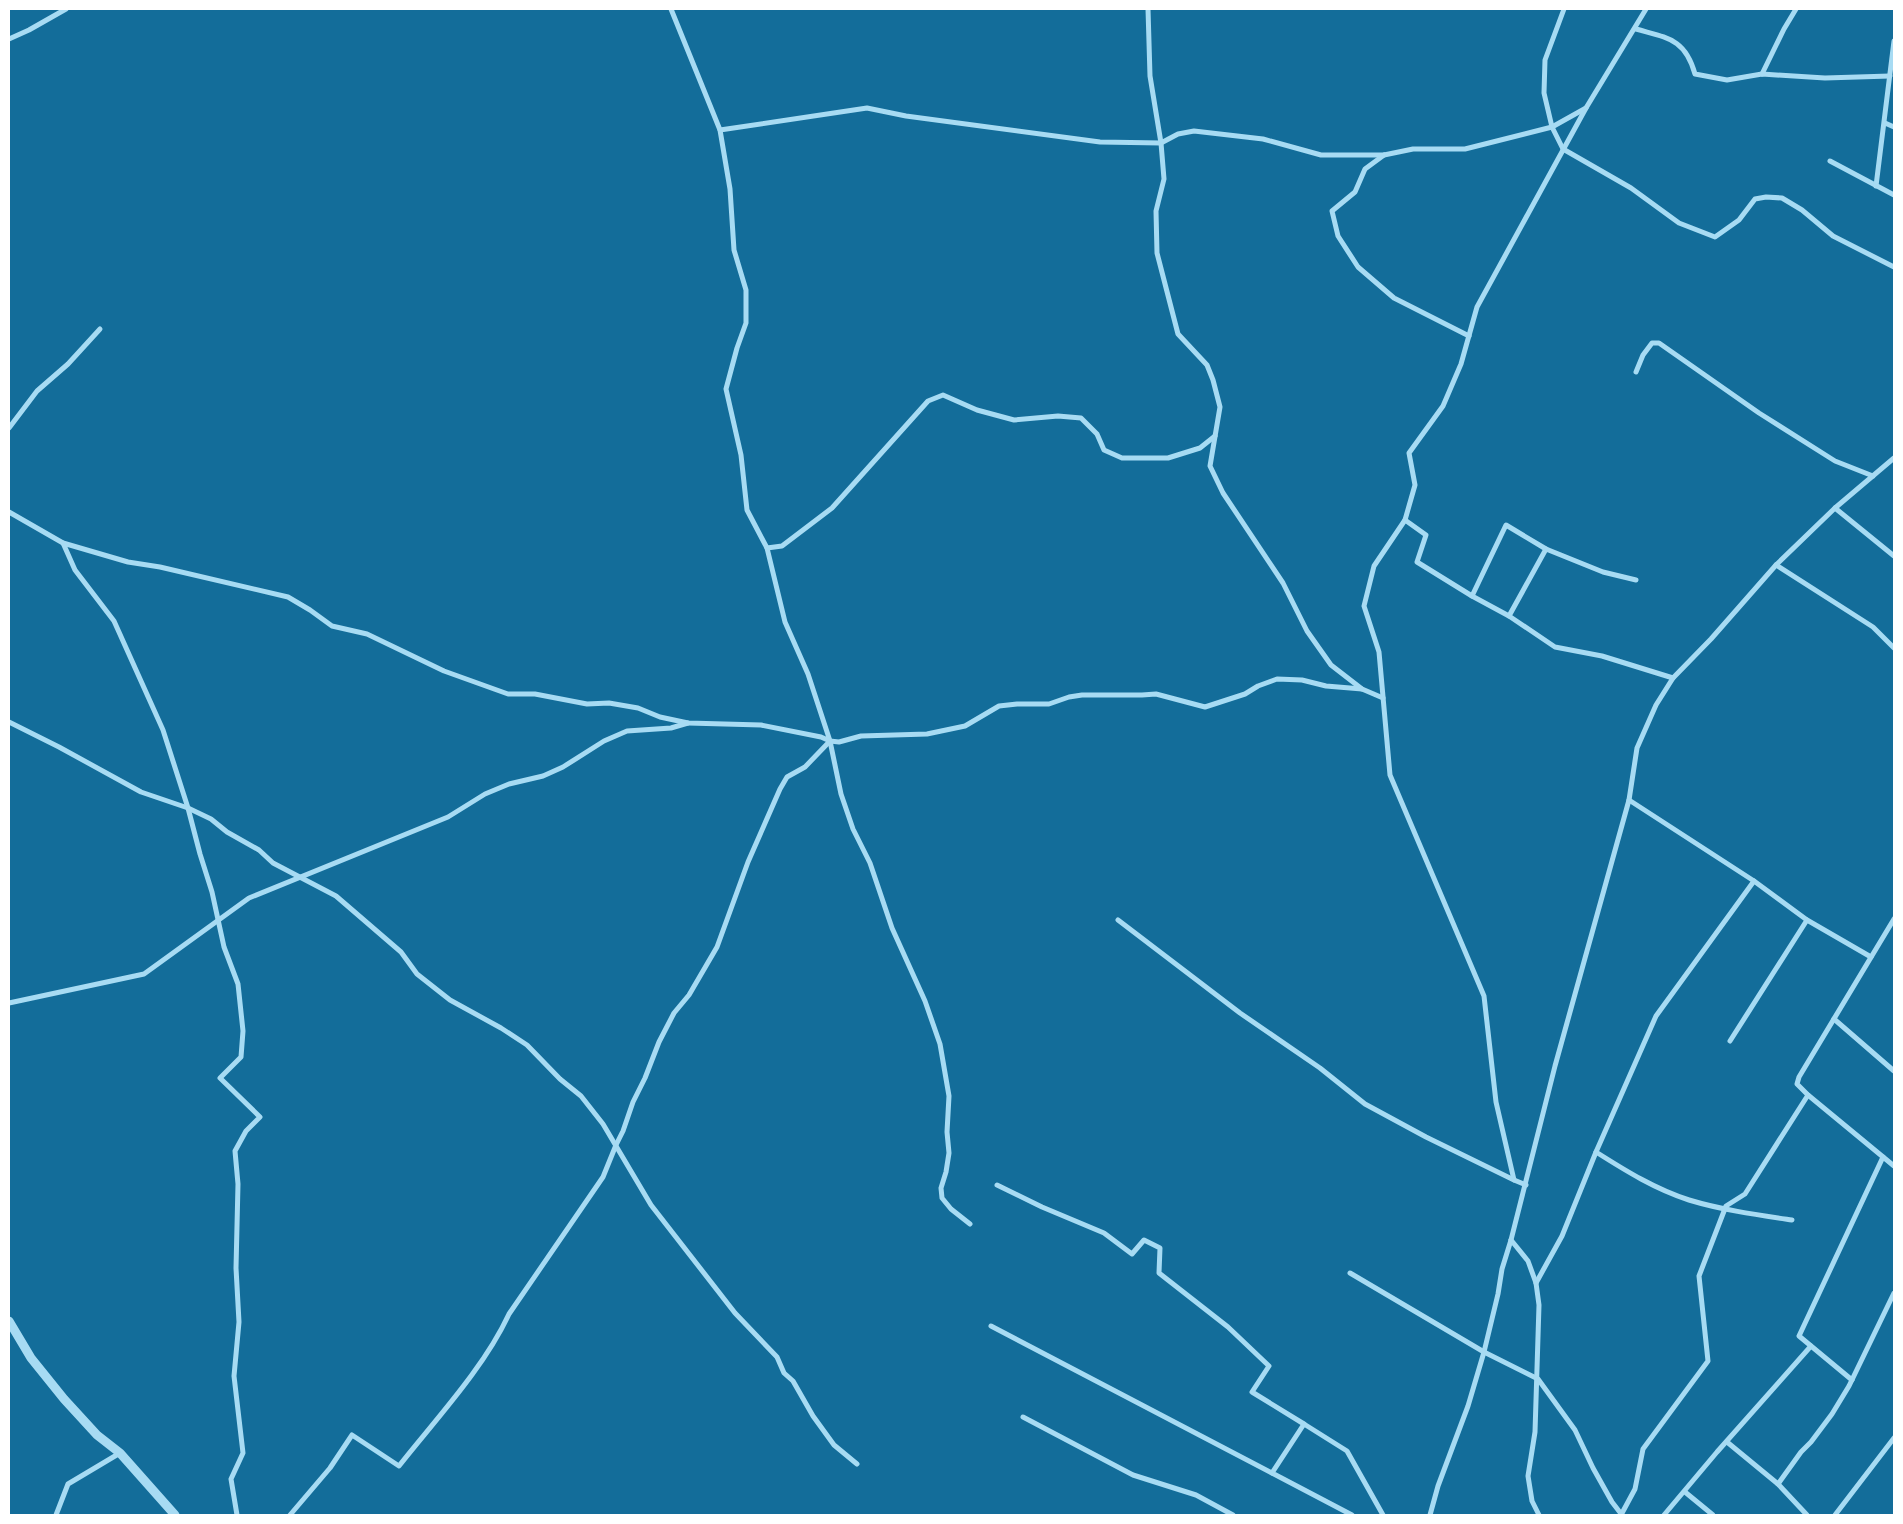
<svg xmlns="http://www.w3.org/2000/svg" width="1903" height="1524" font-family="Quicksand,sans-serif">
  <rect width="100%" height="100%" fill="#136d9a"/>
  <g fill="none" stroke-linecap="round" stroke-linejoin="round">
    <g stroke="#a7dbf3" stroke-width="5">
      <polyline points="671,9 720,130 730,189 734,250 746,290 746,323 737,348 726,389 741,455 747,510 767,548 785,622 808,674 830,741 841,794 853,829 870,863 892,928 925,1001 940,1044 949,1096 947,1132 949,1153 946,1172 941,1188 942,1198 951,1209 970,1224"/>
      <polyline points="1148,9 1150,76 1161,143 1164,179 1156,211 1157,253 1178,334 1207,365 1213,380 1220,407 1210,466 1223,493 1283,583 1307,631 1331,665 1362,689 1383,698"/>
      <polyline points="1564,9 1545,60 1544,93 1552,127 1563,149 1631,188 1679,223 1715,237 1739,220 1755,199 1766,197 1782,198 1802,210 1833,236 1894,267"/>
      <path d="M1636,29C1667,38 1685,38 1695,74L1727,80L1762,74L1825,78L1890,76"/>
      <polyline points="9,39 29,30 66,9"/>
      <polyline points="1762,74 1784,29 1796,9"/>
      <polyline points="1885,123 1894,127"/>
      <polyline points="720,130 867,108 906,116 1100,142 1161,143 1178,134 1194,131 1263,139 1321,155 1384,155 1413,149 1465,149 1552,127 1586,108 1646,9"/>
      <polyline points="1384,155 1365,169 1355,192 1332,211 1338,236 1358,267 1394,298 1469,336"/>
      <polyline points="1830,161 1894,195"/>
      <polyline points="1876,186 1894,41"/>
      <polyline points="1636,372 1643,355 1652,343 1659,343 1759,413 1835,461 1873,476"/>
      <polyline points="9,428 37,391 68,364 100,329"/>
      <polyline points="1835,508 1894,556"/>
      <polyline points="9,512 63,543 128,562 160,567 288,597 310,610 332,626 367,634 444,671 508,694 535,694 587,704 609,703 638,708 660,717 688,723 761,725 821,737 830,741 839,742 861,736 927,734 965,726 999,706 1017,704 1049,704 1069,697 1082,695 1142,695 1156,694 1205,707 1245,694 1258,686 1277,679 1302,680 1326,686 1362,689"/>
      <polyline points="1405,520 1426,535 1417,562 1472,596 1509,616 1555,647 1602,656 1673,678"/>
      <polyline points="63,543 75,570 114,621 163,730 188,808 200,854 212,892 224,947 238,984 243,1031 241,1057 220,1078 260,1117 246,1131 235,1151 238,1184 236,1268 239,1322 234,1376 243,1453 231,1479 237,1515"/>
      <polyline points="767,548 782,546 832,508 928,401 943,395 977,410 1014,420 1058,416 1081,418 1097,434 1104,450 1122,458 1168,458 1200,448 1215,436"/>
      <polyline points="1776,565 1873,627 1894,648"/>
      <polyline points="1472,596 1506,525 1546,549"/>
      <polyline points="1509,616 1546,549 1603,572 1636,580"/>
      <polyline points="9,722 59,747 141,792 188,808 211,819 227,832 259,850 273,863 336,896 401,952 417,974 450,1000 501,1028 527,1045 560,1079 581,1096 603,1124 651,1205 735,1313 777,1357 784,1373 793,1381 813,1416 834,1445 857,1464"/>
      <polyline points="1629,800 1754,881 1807,920 1871,957"/>
      <polyline points="1894,919 1799,1077 1797,1084 1808,1095 1894,1166"/>
      <polyline points="1118,920 1240,1013 1320,1068 1365,1104 1426,1137 1514,1180"/>
      <polyline points="9,1003 144,974 249,898 448,817 485,794 509,784 543,776 563,767 604,741 627,731 671,728 688,723"/>
      <polyline points="1834,1019 1894,1071"/>
      <polyline points="1730,1041 1807,920"/>
      <path d="M1596,1152C1626,1171 1655,1189 1689,1200C1722,1210 1758,1215 1792,1220"/>
      <polyline points="997,1185 1042,1207 1104,1233 1132,1254 1144,1240 1160,1248 1159,1273 1228,1327 1269,1366 1252,1392 1304,1424"/>
      <polyline points="1526,1185 1514,1180 1496,1102 1484,996 1390,775 1379,652 1364,606 1374,566 1405,520 1415,485 1409,453 1443,406 1461,364 1477,307 1586,108"/>
      <polyline points="1511,1240 1528,1261 1536,1283 1539,1305 1535,1432 1528,1476 1532,1501 1539,1515"/>
      <polyline points="1350,1273 1484,1352 1538,1379 1575,1430 1593,1468 1612,1502 1622,1515"/>
      <polyline points="1536,1283 1562,1236 1596,1152 1656,1016 1754,881"/>
      <polyline points="991,1326 1272,1473"/>
      <polyline points="1852,1380 1799,1336 1883,1157"/>
      <polyline points="1023,1417 1133,1475 1196,1495 1233,1515"/>
      <polyline points="1727,1442 1778,1484 1807,1515"/>
      <polyline points="1778,1484 1801,1452 1811,1442 1832,1414 1849,1386 1894,1293"/>
      <polyline points="1685,1492 1713,1515"/>
      <polyline points="56,1515 68,1484 120,1453"/>
      <path d="M290,1515L330,1468L352,1435L399,1466C436,1419 484,1368 509,1314L603,1177L616,1145L623,1131L633,1102L645,1078L659,1042L674,1013L689,995L717,947L748,862L780,789L787,777L805,767L830,741"/>
      <polyline points="1352,1515 1272,1473 1304,1424 1347,1451 1383,1515"/>
      <polyline points="1430,1515 1438,1486 1468,1406 1484,1352 1498,1294 1502,1269 1511,1240 1555,1066 1629,800 1637,748 1656,705 1673,678 1711,639 1776,565 1835,508 1894,458"/>
      <polyline points="1621,1515 1635,1489 1643,1449 1708,1361 1699,1276 1726,1206 1745,1194 1808,1095"/>
      <polyline points="1664,1515 1717,1452 1811,1346"/>
      <polyline points="1835,1515 1894,1438"/>
    </g>
    <polyline stroke="#a7dbf3" stroke-width="9" points="9,1321 31,1358 64,1399 97,1435 120,1453 175,1515"/>
  </g>
  <rect width="1903" height="1524" fill="none" stroke="#ffffff" stroke-width="20"/>
</svg>
